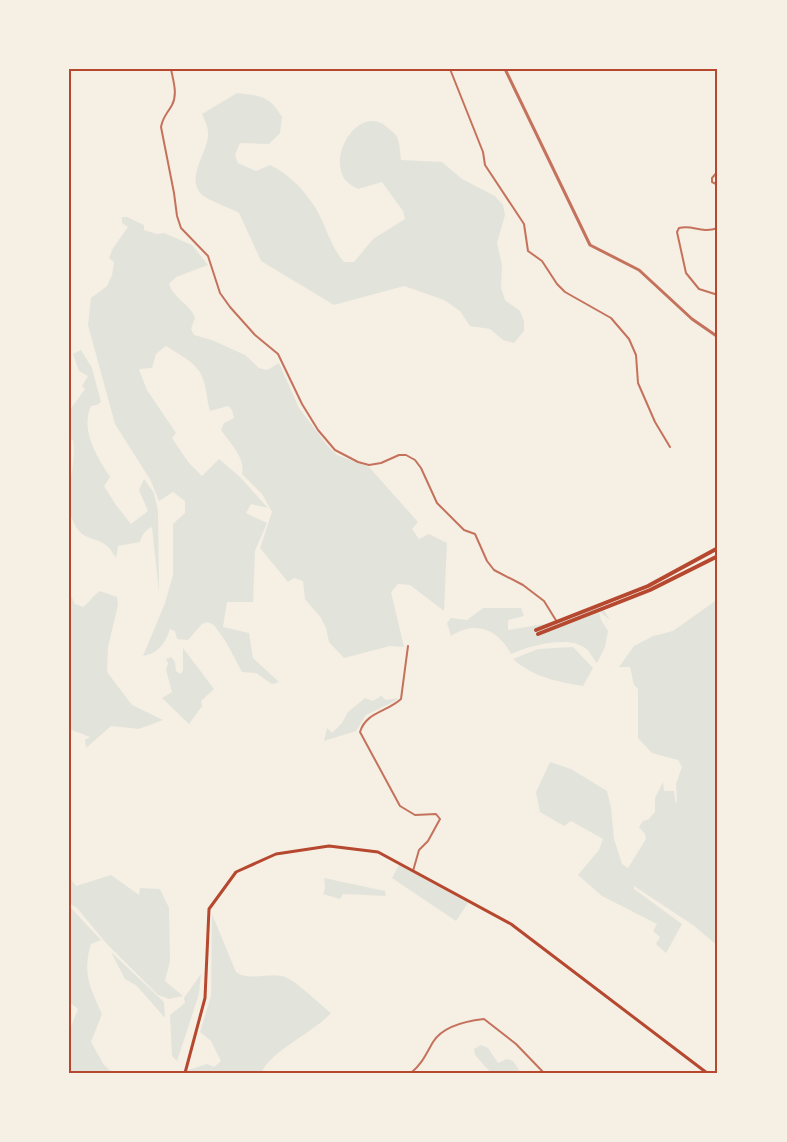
<svg xmlns="http://www.w3.org/2000/svg" width="787" height="1142" font-family="Mulish,sans-serif">
  <rect width="100%" height="100%" fill="#f6efe4"/>
  <g fill="#e2e4dc">
    <path d="M237,93C261,96 269,95 282,117L280,133L269,144L240,143L235,155L238,163L256,171L270,165C288,173 304,190 315,207C326,225 330,246 344,262H354L373,239L405,219L403,211L382,182L358,189C354,187 349,184 346,181C326,157 359,103 387,127C390,130 395,133 397,137C400,143 400,153 401,160L442,162L462,179L495,196L503,205L505,215L497,243L502,265L501,288L505,300L520,311L524,321V331L514,343L503,340L490,329L470,326L460,311L444,300L404,286L334,305L261,261L239,213C228,207 215,203 205,197C183,182 206,155 208,137C209,128 205,121 202,114Z"/>
    <path d="M122,217H127L144,225V230L157,234L164,233L192,245L208,265L176,277L169,284C175,300 190,304 195,318L191,329L194,335L212,340L245,355L259,368L267,370L279,363L299,408L327,445L337,455L369,467L418,522L412,529L419,539L429,534L447,543L444,611L410,585L398,584L391,592L404,647L390,646L344,658L329,642L326,628L321,618L305,599L303,581L294,578L288,582L260,548L272,512L262,494L242,474C246,458 229,442 221,430L224,423L234,418L232,410L228,406L210,411C207,402 207,392 204,382C200,364 181,356 166,346L156,354L152,368L140,369L139,372H140L147,390L176,433L172,438L189,463L202,476L219,459L240,477L268,508L251,504L246,513L267,523L255,551L253,602H227L223,627L249,633L253,658L279,682L272,684L256,673L242,672L226,642L214,625L207,622L202,624L188,640L177,639L175,631L170,629C165,644 159,653 143,656L165,603L173,575V524L185,513V501L173,492L159,501L151,481L115,424L88,325L91,298L107,286L112,275L114,262L109,258L113,248L128,227L122,223Z"/>
    <path d="M81,350L92,368L101,402L97,405L91,406C80,430 97,457 110,477L104,486L116,505L131,524L148,511L139,490L144,479L154,493L158,511L159,592L152,527C145,530 142,535 140,542L118,546L116,558C113,554 111,549 107,546C100,539 85,539 79,531C57,502 78,471 73,440L69,439V411L85,389L82,386L88,376L79,371L73,354Z"/>
    <path d="M100,591L117,597L118,605L108,647L107,672L132,705L163,720L139,729L111,726L86,748L85,740L90,737L69,729V592L75,604L83,607C89,603 92,596 100,591Z"/>
    <polygon points="718,599 718,946 693,925 634,886 634,889 682,924 666,953 656,944 660,937 653,931 657,924 602,896 578,875 599,850 603,839 571,821 564,826 540,812 536,792 550,762 571,769 607,791 611,807 614,839 622,864 628,868 646,839 645,834 639,827 643,821 649,819 655,812 655,798 663,782 664,791 674,791 676,804 677,801 676,784 682,767 678,760 652,753 638,738 638,689 634,685 630,667 619,667 634,646 653,636 673,631"/>
    <path d="M601,606L610,620L599,611L601,620L608,631L605,647L597,663C593,659 590,651 585,648C568,635 529,646 511,654C498,629 475,620 451,636L447,623L451,618L467,620L483,608H521L524,616L508,620V630L545,624Z"/>
    <path d="M573,647L593,668L583,686C558,682 533,677 513,659L538,649Z"/>
    <polygon points="183,648 214,689 201,701 202,706 189,724 162,698 172,692 166,670 168,663 166,659 171,657 175,662 176,671 181,674 183,670"/>
    <polygon points="381,696 386,700 398,698 395,701 366,715 356,731 324,741 327,728 332,733 342,723 348,712 365,698 373,701"/>
    <polygon points="399,865 468,903 456,921 392,878"/>
    <polygon points="111,875 139,895 140,888 160,889 169,908 170,961 165,981 183,996 169,999 158,995 106,943 77,908 69,903 69,877 76,886"/>
    <polygon points="324,878 385,891 386,896 343,894 340,899 323,894 325,888"/>
    <path d="M69,906L101,940L91,944C82,974 90,987 102,1014L91,1042L104,1065L113,1073H69V1031L78,1009L69,1002V970L71,965Z"/>
    <path d="M212,914L236,972C248,981 268,973 282,976C295,979 319,1004 331,1013C316,1031 267,1053 262,1073H188V1070L207,1064L214,1067L221,1061L211,1041L200,1032L211,996Z"/>
    <polygon points="111,952 164,1002 165,1018 137,986 125,979"/>
    <polygon points="201,974 199,994 177,1061 172,1056 170,1015 185,1003 184,998"/>
    <polygon points="481,1045 488,1048 498,1063 507,1059 513,1061 521,1073 491,1073 475,1055 474,1049"/>
  </g>
  <g fill="none" stroke-linecap="round" stroke-linejoin="round">
    <g stroke="#c5725c" stroke-width="2">
      <path d="M171,69C173,80 178,94 172,105C167,114 163,116 161,127L174,193L177,216L181,228L208,256L220,293L230,307L255,335L278,354L302,404L318,430L335,450L358,462L369,465L381,463L399,455H406L415,460L421,468L437,503L464,530L475,534L487,561L494,570L523,585L544,601L557,622"/>
      <polyline points="450,69 483,152 485,165 524,224 528,251 542,261 557,284 565,292 611,318 629,339 636,355 638,383 655,422 670,447"/>
      <polyline points="718,171 712,178 712,182 718,185"/>
      <path d="M718,228C700,234 693,224 679,228L677,232L686,273L699,289L718,295"/>
      <path d="M408,646L401,699C387,712 366,712 360,732L400,806L415,815L436,814L440,819L428,841L419,850L413,871"/>
      <path d="M411,1073C422,1064 426,1054 433,1042C443,1026 466,1021 484,1019L516,1044L544,1073"/>
    </g>
    <polyline stroke="#c5725c" stroke-width="3" points="505,69 590,245 639,270 692,319 718,337"/>
    <polyline stroke="#b5482f" stroke-width="3" points="185,1073 205,998 209,909 236,872 276,854 329,846 378,852 511,924 707,1073"/>
    <g stroke="#b5482f" stroke-width="4">
      <polyline points="536,630 648,586 718,548"/>
      <polyline points="538,634 650,590 718,556"/>
    </g>
  </g>
  <rect width="787" height="1142" fill="none" stroke="#f6efe4" stroke-width="141"/>
  <rect x="70" y="70" width="646" height="1002" fill="none" stroke="#b5482f" stroke-width="2"/>
</svg>
